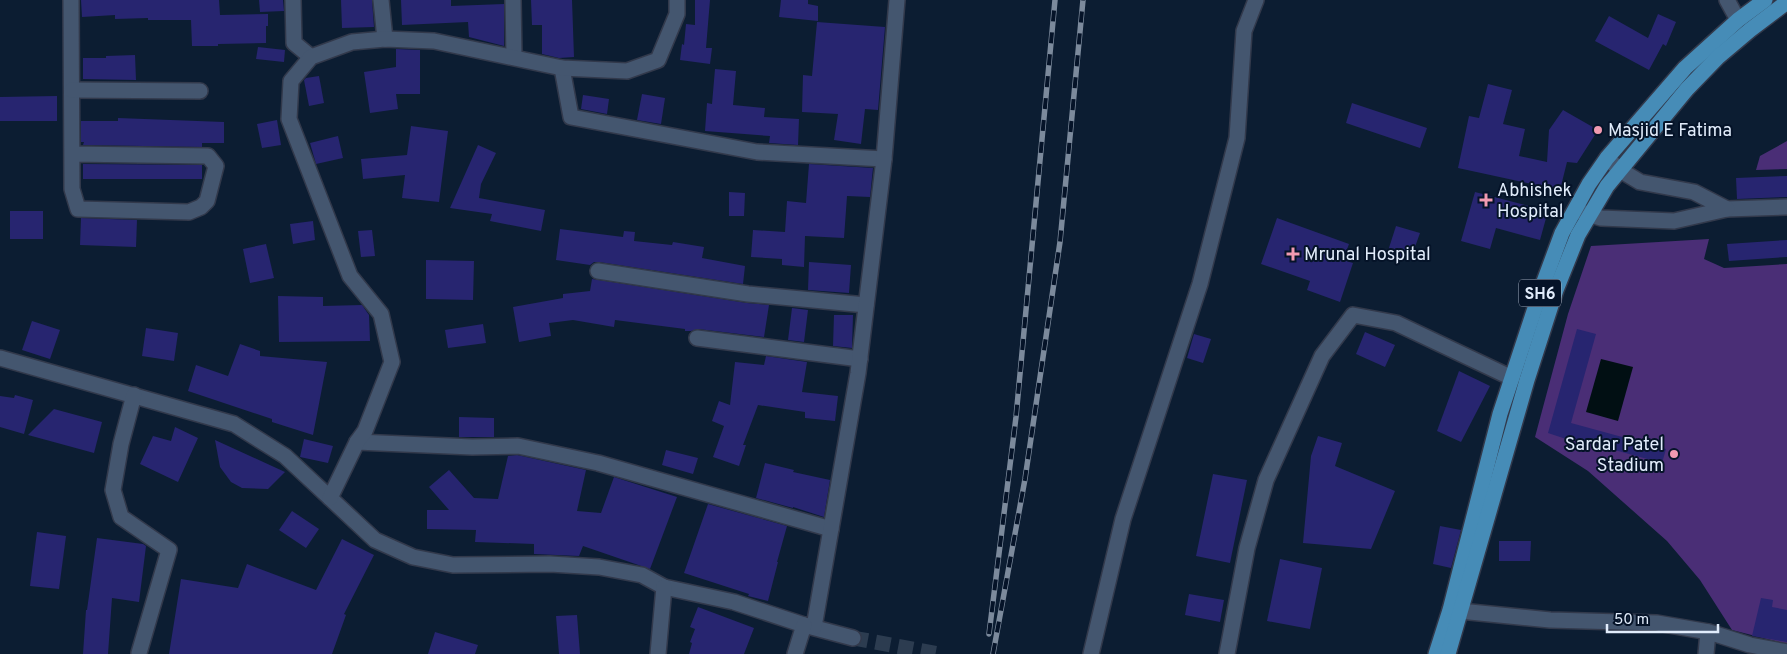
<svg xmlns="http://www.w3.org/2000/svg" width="1787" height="654" font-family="Overpass,sans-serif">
  <rect width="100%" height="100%" fill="#0c1d32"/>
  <g fill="#4a2e76">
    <polygon points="1787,141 1787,169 1756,170 1760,156"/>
    <polygon points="1709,239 1704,259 1724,268 1787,264 1787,644 1732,630 1700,580 1667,541 1588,471 1535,437 1568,314 1591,246"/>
  </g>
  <polygon fill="#010f13" points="1601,359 1633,367 1618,421 1586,412"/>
  <g fill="#272570">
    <polygon points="81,0 219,0 220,15 268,14 268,26 266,26 266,43 218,44 218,46 192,46 191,20 148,20 148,18 115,19 115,15 82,17"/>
    <polygon points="259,0 283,0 284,11 260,12"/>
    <polygon points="341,0 372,0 374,27 342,28"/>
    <polygon points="401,0 451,0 451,6 504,4 504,46 469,37 468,22 402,25"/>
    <polygon points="531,0 572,0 574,57 559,58 542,54 542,25 532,25"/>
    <polygon points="695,0 710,0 706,48 712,48 710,64 680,60 682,44 684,45 686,24 695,25"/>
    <polygon points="781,0 808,0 808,4 818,6 818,21 779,17"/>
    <polygon points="1658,14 1676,22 1666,46 1663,44 1649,70 1595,41 1609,16 1648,38"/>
    <polygon points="817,22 885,27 878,110 865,109 861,144 834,140 838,114 802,112 803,75 812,76"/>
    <polygon points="258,47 285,50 284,62 256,59"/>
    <polygon points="396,49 420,50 420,94 396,94 398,109 370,113 364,72 396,67"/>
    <polygon points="135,55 136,80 83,79 83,58 106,58 106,56"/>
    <polygon points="715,69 736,71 733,105 765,108 764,117 799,119 798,145 769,143 770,136 705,131 707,103 712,104"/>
    <polygon points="319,76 324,103 309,106 304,80 306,78"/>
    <polygon points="1488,84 1512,90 1503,124 1525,129 1519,156 1547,162 1549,130 1563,110 1598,130 1577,163 1567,162 1560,190 1458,168 1469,116 1479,118"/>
    <polygon points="642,94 665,98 661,124 637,120"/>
    <polygon points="583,95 609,99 607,114 581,109"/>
    <polygon points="57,96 57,121 0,121 0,97"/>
    <polygon points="1352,103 1427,128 1420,148 1346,123"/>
    <polygon points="118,118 224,122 224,143 202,143 202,147 83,145 84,142 81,142 81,121 118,121"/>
    <polygon points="277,120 281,145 262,148 257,124"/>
    <polygon points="411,126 448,131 439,202 402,198 405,175 363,179 361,159 407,155"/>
    <polygon points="338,136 343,158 316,164 310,143"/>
    <polygon points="478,145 496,153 481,184 479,198 545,210 541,231 490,221 492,214 450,208"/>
    <polygon points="83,164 202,165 202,179 83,179"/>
    <polygon points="809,164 873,168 870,197 847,196 844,238 805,236 804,267 782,265 782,259 751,257 753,230 785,232 787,201 806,203"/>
    <polygon points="1787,176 1787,197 1737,199 1736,178"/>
    <polygon points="729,192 745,193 744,216 729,216"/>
    <polygon points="1475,192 1548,211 1540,240 1496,228 1490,249 1461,241"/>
    <rect x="10" y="211" width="33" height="28"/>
    <polygon points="81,218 137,220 136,247 80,245"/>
    <polygon points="1277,218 1349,244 1343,260 1353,263 1340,302 1307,290 1310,281 1261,264"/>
    <polygon points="313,221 315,240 293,244 290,224"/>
    <polygon points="1396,226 1420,233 1410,261 1387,254"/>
    <polygon points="560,229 623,237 624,231 635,232 634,241 672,245 673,242 704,247 702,258 745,266 743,284 599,262 594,262 590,265 556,260"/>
    <polygon points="372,230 375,256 361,257 358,231"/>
    <polygon points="1787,240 1787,257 1729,261 1727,244"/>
    <polygon points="266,244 274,278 250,283 243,249"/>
    <polygon points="426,260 474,261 473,300 426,299"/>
    <polygon points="809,262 851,265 849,293 808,290"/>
    <polygon points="592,279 747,303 769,305 764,337 698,329 691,331 685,331 685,329 615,320 614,327 573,320 549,323 551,336 519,342 513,307 563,298 563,294 590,291"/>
    <polygon points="278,296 323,297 323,306 362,305 369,315 370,341 279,342"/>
    <polygon points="792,308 808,310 804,342 788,340"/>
    <polygon points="834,315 853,315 852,348 833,346"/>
    <polygon points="32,321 60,330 50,359 22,350"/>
    <polygon points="483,324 486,343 448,348 445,330"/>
    <polygon points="146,328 178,333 174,361 142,356"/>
    <polygon points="1577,329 1596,334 1571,423 1666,449 1662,463 1567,437 1566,439 1548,433"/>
    <polygon points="1365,332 1395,345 1385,367 1356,354"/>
    <polygon points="1194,334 1211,339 1203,363 1187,358"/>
    <polygon points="240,344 260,351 260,356 327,362 313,435 272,422 272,419 188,391 196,365 228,376"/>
    <polygon points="766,356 807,362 802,392 838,396 835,421 805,418 805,412 758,405 743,445 746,445 739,466 713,457 724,426 712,421 719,401 730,405 735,362 764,365"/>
    <polygon points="1459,371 1490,386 1461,442 1437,431"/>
    <polygon points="15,395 33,400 24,434 0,427 0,396 14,398"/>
    <polygon points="54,409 102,422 94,453 28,435"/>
    <polygon points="459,417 494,418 494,437 459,437"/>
    <polygon points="175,427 198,438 178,482 140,464 153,436 171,441"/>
    <polygon points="1318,436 1342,443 1335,466 1395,491 1371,549 1303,543 1311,456"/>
    <polygon points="304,439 333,446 328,463 300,457"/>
    <polygon points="215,440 285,472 268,489 242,488 231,482 220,467"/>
    <polygon points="666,450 698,458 693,474 662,465"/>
    <polygon points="517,455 586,470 577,511 601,513 614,477 677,497 650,569 583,546 579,556 534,554 534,544 475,542 476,530 427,529 427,510 449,510 429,487 449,470 474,498 498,499 508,456"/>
    <polygon points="765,463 794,470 793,472 830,480 824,517 793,507 793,508 756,498"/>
    <polygon points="1213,474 1247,480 1230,563 1196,556"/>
    <polygon points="708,504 787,526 777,562 778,562 768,601 748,596 749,594 684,573"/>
    <polygon points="292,511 319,529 306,548 279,530"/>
    <polygon points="1440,526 1461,530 1451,568 1433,564"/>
    <polygon points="37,532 66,536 59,589 30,586"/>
    <polygon points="97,538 143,544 146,546 139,602 112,598 108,654 83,654 86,610 87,610"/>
    <polygon points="342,539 374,555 344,614 346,615 332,654 169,654 181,579 238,588 247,564 316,590"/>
    <polygon points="1499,541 1531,541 1530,561 1499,561"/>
    <polygon points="1280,559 1322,568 1310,629 1267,621"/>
    <polygon points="1189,594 1224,600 1220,622 1185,615"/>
    <polygon points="1761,598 1773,600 1772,607 1787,610 1787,642 1752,636"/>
    <polygon points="698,607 754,628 744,654 689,654 692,643 690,642 695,629 690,627"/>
    <polygon points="577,615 580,654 559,654 556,616"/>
    <polygon points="435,632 478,645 475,654 428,654"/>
  </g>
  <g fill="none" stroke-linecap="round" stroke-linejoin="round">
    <polyline stroke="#2c3c50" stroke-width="15" stroke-dasharray="15 8" stroke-linecap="butt" points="853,638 939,654"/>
    <g stroke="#32394b" stroke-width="18">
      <g id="minor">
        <polyline points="71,0 72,189 78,209 189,212 201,207 207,201 216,166 208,156 72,154"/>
        <polyline points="293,0 294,43 311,57"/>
        <polyline points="381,0 385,39"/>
        <polyline points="513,0 514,57"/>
        <polyline points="1727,0 1738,20"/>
        <polyline points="562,68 571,117 757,152 884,159"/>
        <polyline points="72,90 200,91"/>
        <polyline points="1727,209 1787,207"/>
        <polyline points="1578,211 1601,218 1674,221 1727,209 1694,192 1640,182 1620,170 1607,158"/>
        <polyline points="598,271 748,294 866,305"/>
        <polyline points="697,338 860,359"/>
        <polyline points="0,358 234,424 285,456 375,540 413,557 453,565 550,564 599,567 642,575 664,587 734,602 804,625 853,638"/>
        <polyline points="134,395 121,444 113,490 121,517 169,550 139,653"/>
        <polyline points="357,442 472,447 518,446 598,463 831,529"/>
        <polyline points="330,498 357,442 365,431 392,362 381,314 350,276 289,119 291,81 311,57 352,42 385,39 434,41 562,68 627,71 658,60 677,14 677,0"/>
        <polyline points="1450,610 1550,620 1657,623 1709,632 1750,645 1787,652"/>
        <polyline points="814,627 858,373 884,159 897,0"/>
        <polyline points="658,654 664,587"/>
        <polyline points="795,654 804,625"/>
        <polyline points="1091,654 1123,519 1200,284 1237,138 1244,31 1256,0"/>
        <polyline points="1227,654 1247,548 1266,480 1322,356 1353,315 1396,323 1512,378"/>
        <polyline points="1706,654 1708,632"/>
      </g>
    </g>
    <g stroke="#32394b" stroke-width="18">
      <g id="major">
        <polyline points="1436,654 1450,610 1500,414 1542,287 1562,233 1589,184 1607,158 1685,68 1738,20 1765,0"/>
        <polyline points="1448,654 1527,380 1556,290 1578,235 1607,186 1687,89 1718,57 1750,30 1787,2"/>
      </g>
    </g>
    <use href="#minor" stroke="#44566f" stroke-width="15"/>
    <use href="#major" stroke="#468cb7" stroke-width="15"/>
    <g stroke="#7c8a9c" stroke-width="5.5">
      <g id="rail">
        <polyline points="989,634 1016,417 1055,0"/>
        <polyline points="993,654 1025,479 1060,242 1083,0"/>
      </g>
    </g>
    <use href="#rail" stroke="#051328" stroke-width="4" stroke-dasharray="11" stroke-linecap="butt"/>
  </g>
  <g fill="#f19ab1" stroke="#051328" stroke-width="2">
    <circle cx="1598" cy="130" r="5"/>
    <path d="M1483.5 192.5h5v5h5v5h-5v5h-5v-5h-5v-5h5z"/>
    <path d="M1290.5 246.5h5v5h5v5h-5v5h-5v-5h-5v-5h5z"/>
    <circle cx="1674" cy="454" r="5"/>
  </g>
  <g text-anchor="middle" stroke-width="4" stroke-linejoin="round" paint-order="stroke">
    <rect fill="#051328" stroke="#9fabbc" stroke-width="1" x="1519" y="279.5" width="42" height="27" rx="4"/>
    <g font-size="16" font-weight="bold" fill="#e1ecfb">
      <text x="1540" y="299">SH6</text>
    </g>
    <g font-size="18" fill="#e1ecfb" stroke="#051328" text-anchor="start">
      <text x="1608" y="136">Masjid E Fatima</text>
      <text x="1497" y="196">Abhishek<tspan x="1497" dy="21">Hospital</tspan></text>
      <text x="1304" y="260">Mrunal Hospital</text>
      <text x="1664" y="450" text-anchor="end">Sardar Patel<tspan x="1664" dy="21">Stadium</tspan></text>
    </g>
  </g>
  <path d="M1607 624v8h111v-8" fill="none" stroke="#e1ecfb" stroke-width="2.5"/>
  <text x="1614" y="624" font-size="15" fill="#e1ecfb" stroke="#051328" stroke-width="4" paint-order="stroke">50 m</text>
</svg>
